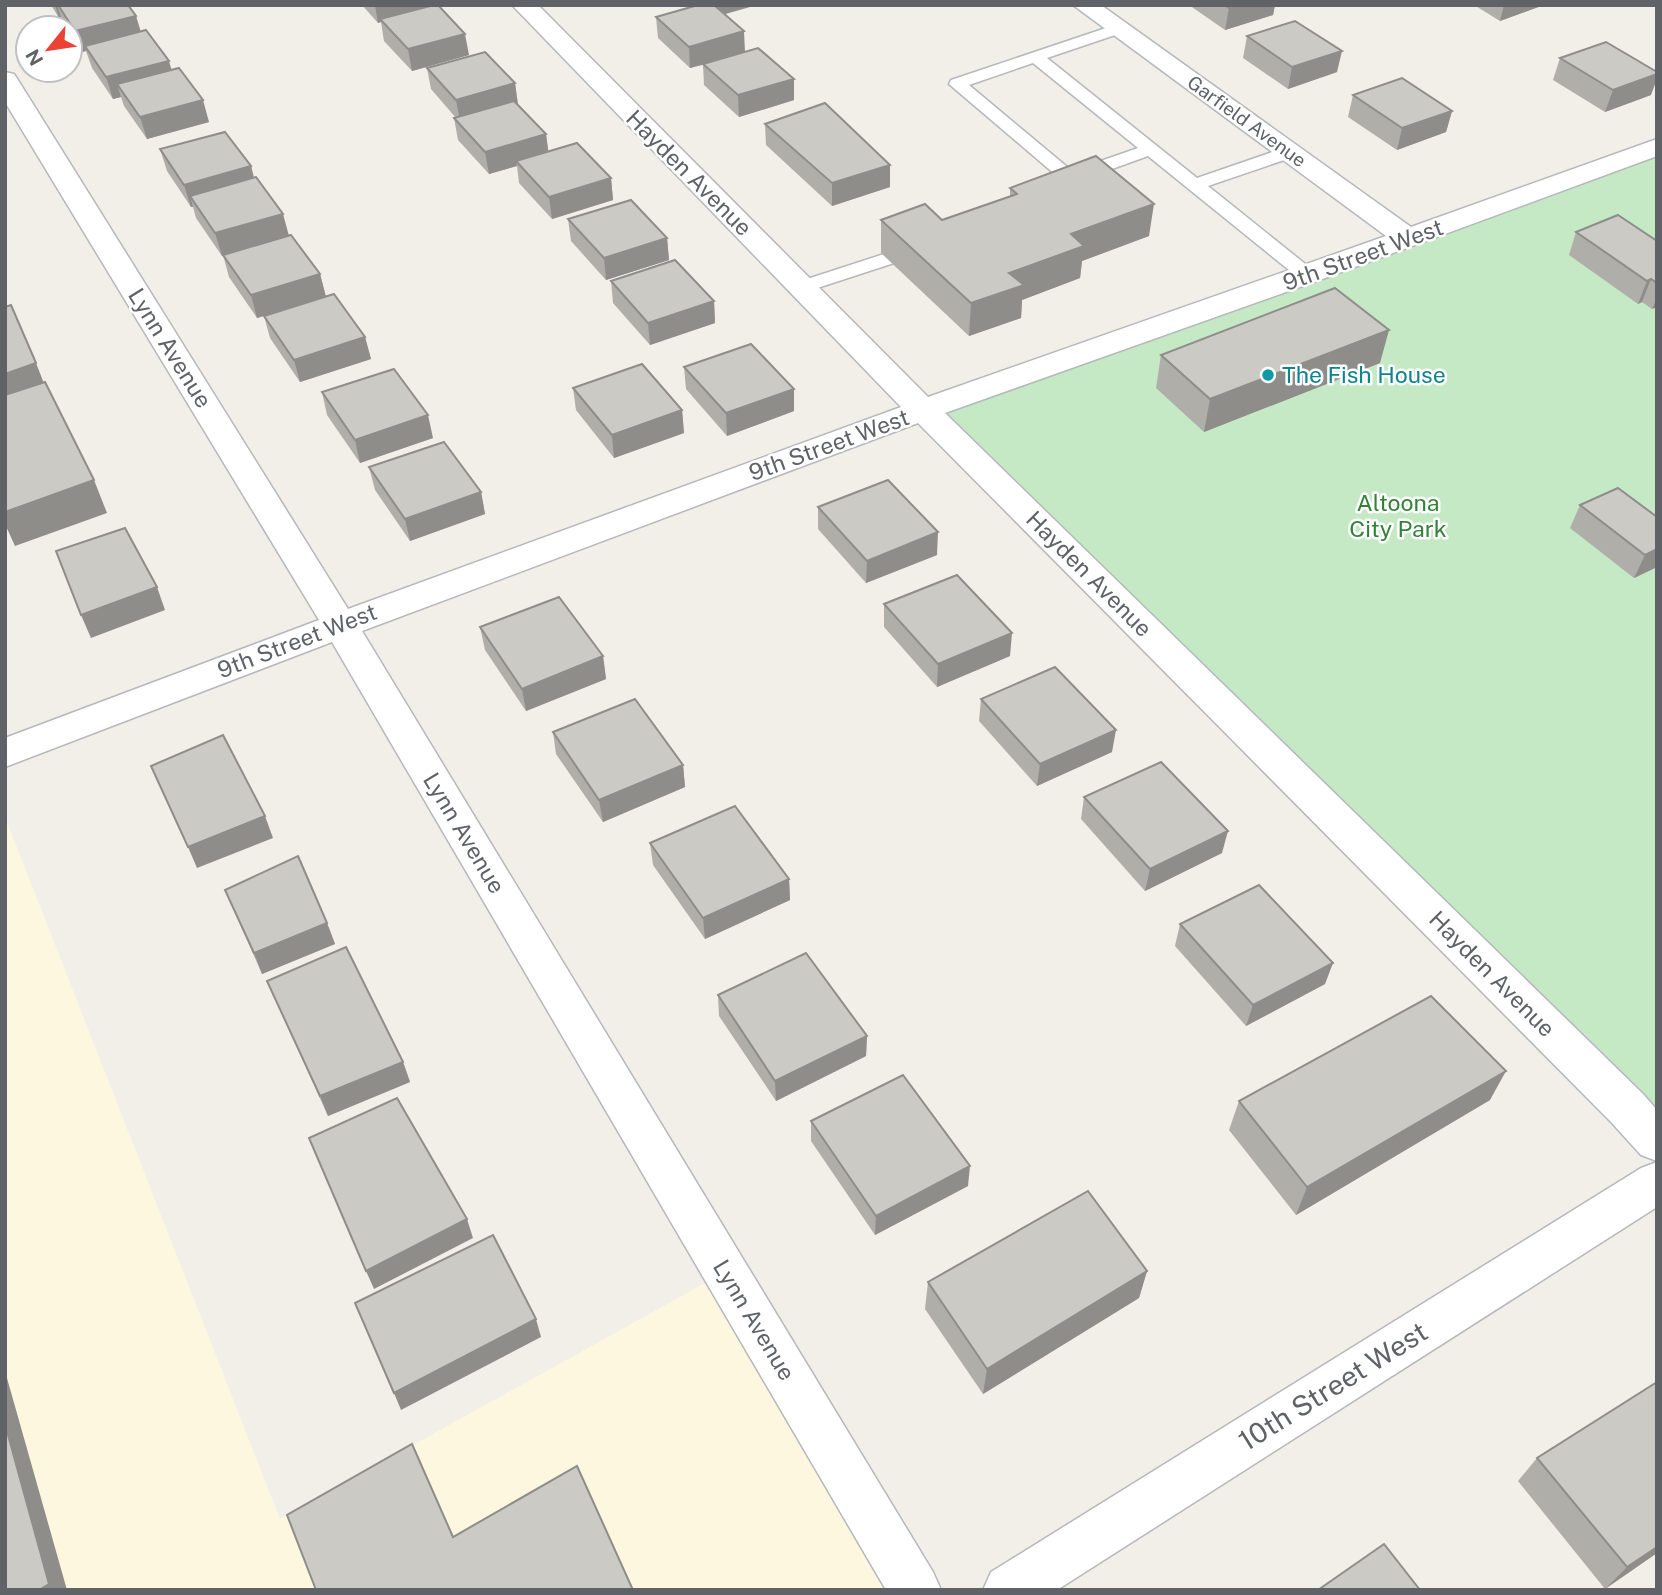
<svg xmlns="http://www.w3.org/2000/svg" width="1662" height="1595" font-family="'Public Sans',sans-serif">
  <rect width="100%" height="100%" fill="#f1efe8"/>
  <polygon fill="#fef7e0" points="5,817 280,1519 725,1272 915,1590 5,1590"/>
  <polygon fill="#c5e8c5" points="1657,147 1657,1141 923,410"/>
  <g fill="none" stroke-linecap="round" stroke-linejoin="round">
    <g stroke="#b5b8bc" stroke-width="3">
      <g id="service">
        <path d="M1118,24L1126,29L1124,32L1047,58L1197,178L1284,148H1296L1299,152L1296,156L1208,186L1314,271L1316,275L1314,279H1300L1148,156L1076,182H1064L949,84L951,80ZM1033,63L1138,148L1072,171L969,85Z"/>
        <polygon points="887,253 896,259 894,263 802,293 793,287 795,283"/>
      </g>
    </g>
    <g stroke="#b5b8bc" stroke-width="3">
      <polygon id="minor" points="512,5 538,5 928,397 1386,236 1073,5 1101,5 1411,227 1657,139 1657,156 1317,281 945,413 1643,1094 1657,1110 1657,1161 1641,1155 1611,1122 918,423 362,631 933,1572 941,1590 886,1590 332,642 5,767 5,738 319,620 5,102 5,72 14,74 18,80 348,609 901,407"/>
    </g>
    <g stroke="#b5b8bc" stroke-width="3">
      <polygon id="tertiary" points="1657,1162 1657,1207 1057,1590 983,1590 991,1572 1641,1168"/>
    </g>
    <use href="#service" fill="#fff" fill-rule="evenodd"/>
    <use href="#minor" fill="#fff" fill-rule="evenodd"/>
    <use href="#tertiary" fill="#fff" fill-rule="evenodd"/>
  </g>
  <g fill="#afaea9">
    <polygon points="51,5 128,5 136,16 141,32 172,70 209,122 147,139 124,106 121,97 113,99 92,68 86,51 82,52 70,34 70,28 66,28 61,17 59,18"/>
    <polygon points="362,5 438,5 469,55 412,71 384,41 381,22 378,23"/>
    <polygon points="1189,5 1275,5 1273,15 1225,30"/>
    <polygon points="1474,5 1544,5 1500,21"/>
    <polygon points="725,14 745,52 794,100 739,117 704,85 703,65 690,68 658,38 656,17"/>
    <polygon points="1247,36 1337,72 1288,89 1243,58"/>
    <polygon points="1560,58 1651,95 1605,112 1553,80"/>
    <polygon points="427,68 515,83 518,105 546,134 548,151 611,178 613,200 552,219 519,183 517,166 489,174 458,140 454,118 456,118 431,89"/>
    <polygon points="1353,95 1452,111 1446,132 1397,150 1348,117"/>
    <polygon points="765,124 890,187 832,206 766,145"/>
    <polygon points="160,149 251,166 254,177 289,235 320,274 326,297 257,318 229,277 223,255 222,256 196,218 193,207 191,207 167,171"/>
    <polygon points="1010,188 1149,236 1082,261 1080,278 1022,300 1021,318 969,336 881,253 881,220 942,220 1010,196"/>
    <polygon points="568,219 667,238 669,260 606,280 571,241"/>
    <polygon points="1576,232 1657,241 1657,307 1652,309 1642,302 1638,304 1569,255"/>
    <polygon points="611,281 714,301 715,323 650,345 613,303"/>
    <polygon points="264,316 365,337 371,359 300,382 270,338"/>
    <polygon points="1161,355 1380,363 1204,432 1156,388"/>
    <polygon points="684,367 794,411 727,436 686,389"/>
    <polygon points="573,388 682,410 684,433 614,458 576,410"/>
    <polygon points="322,392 433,438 360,463 327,415"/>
    <polygon points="369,467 481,492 485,514 410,541 375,490"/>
    <polygon points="1618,488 1657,567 1634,578 1570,528 1580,505"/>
    <polygon points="818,507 937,555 866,583 818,529"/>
    <polygon points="884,604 1010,656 937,687 884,627"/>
    <polygon points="480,627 603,656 606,679 526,711 485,650"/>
    <polygon points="981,699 1112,752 1037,786 979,721"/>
    <polygon points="553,732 683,765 685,787 603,822 556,754"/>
    <polygon points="1084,797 1222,853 1145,891 1081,819"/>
    <polygon points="650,843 789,879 790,900 705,939 653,865"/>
    <polygon points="225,890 327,923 335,944 262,974"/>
    <polygon points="1180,924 1325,984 1246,1026 1175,946"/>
    <polygon points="267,981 403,1062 410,1082 328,1116"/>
    <polygon points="718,995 867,1036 866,1056 776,1101 719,1016"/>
    <polygon points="1490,1100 1296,1215 1229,1130 1239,1101"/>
    <polygon points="811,1121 968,1186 875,1235 811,1141"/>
    <polygon points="1147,1271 1139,1298 983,1394 925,1309 928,1282"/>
    <polygon points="1537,1458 1657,1553 1605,1589 1518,1481"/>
  </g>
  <g fill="#8f8d8a">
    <polygon points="55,5 57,5 61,17 59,18"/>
    <polygon points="375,5 434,5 380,19 381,22 378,23"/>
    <polygon points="715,5 757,5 715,17"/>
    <polygon points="1239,5 1275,5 1273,15 1225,30 1229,8"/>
    <polygon points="1504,5 1544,5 1500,21"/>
    <polygon points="136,16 142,37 85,46 86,51 82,52 75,31"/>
    <polygon points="744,31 745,52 690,68 689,47"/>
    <polygon points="465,34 469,55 412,71 408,49"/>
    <polygon points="1342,51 1337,72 1288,89 1292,67"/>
    <polygon points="169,61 175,82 117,84 121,97 113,99 106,77"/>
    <polygon points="1657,74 1657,79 1651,95 1605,112 1613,90"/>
    <polygon points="794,79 794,100 739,117 738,95"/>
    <polygon points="515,83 518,105 460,121 456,100"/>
    <polygon points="203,100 209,122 147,139 140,117"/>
    <polygon points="1452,111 1446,132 1397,150 1402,128"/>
    <polygon points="546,134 549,156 516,161 517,166 489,174 485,152"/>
    <polygon points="890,165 890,187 832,206 832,183"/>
    <polygon points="251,166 256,188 190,196 193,207 191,207 184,185"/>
    <polygon points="611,178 613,200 552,219 549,197"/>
    <polygon points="1154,204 1149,236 1082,261 1080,278 1022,300 1021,318 969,336 971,303 1009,273 1071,234"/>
    <polygon points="283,214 289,236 222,256 215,233"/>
    <polygon points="667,238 669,260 606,280 604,258"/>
    <polygon points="320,274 326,297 257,318 251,295"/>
    <polygon points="1651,279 1642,302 1638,304 1647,281"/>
    <polygon points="1657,298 1657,307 1652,309"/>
    <polygon points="714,301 715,323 650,345 648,323"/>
    <polygon points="1389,330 1380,363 1204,432 1210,399"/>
    <polygon points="365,337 371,359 300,382 294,360"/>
    <polygon points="36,363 45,386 5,399 5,374"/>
    <polygon points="794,389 794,411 727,436 726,413"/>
    <polygon points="682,410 684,433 614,458 612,435"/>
    <polygon points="428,415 433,438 360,463 355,440"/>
    <polygon points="94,480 107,513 15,546 5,524 5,512"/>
    <polygon points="481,492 485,514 410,541 405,519"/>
    <polygon points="938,532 937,555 866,583 867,561"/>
    <polygon points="1657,549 1657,567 1634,578 1645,555"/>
    <polygon points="157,587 165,610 91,638 81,615"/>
    <polygon points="1012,633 1010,656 937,687 938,664"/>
    <polygon points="603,656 606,679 526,711 522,689"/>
    <polygon points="1116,730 1112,752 1037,786 1040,764"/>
    <polygon points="683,765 685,787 603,822 599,800"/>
    <polygon points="265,816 273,838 197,868 188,847"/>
    <polygon points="1228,831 1222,853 1145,891 1150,869"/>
    <polygon points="789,879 790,900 705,939 703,918"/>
    <polygon points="327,923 335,944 262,974 254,953"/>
    <polygon points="1333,963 1325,984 1246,1026 1253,1005"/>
    <polygon points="867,1036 866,1056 776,1101 775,1081"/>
    <polygon points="403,1062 410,1082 328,1116 320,1096"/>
    <polygon points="1506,1071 1490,1100 1296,1215 1307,1187"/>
    <polygon points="970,1166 968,1186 875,1235 876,1216"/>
    <polygon points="467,1219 473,1238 374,1289 366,1271"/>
    <polygon points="1147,1271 1139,1298 983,1394 987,1369"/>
    <polygon points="536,1319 541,1337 401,1410 394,1393"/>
    <polygon points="5,1371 67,1590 39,1590 5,1424"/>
    <polygon points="1657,1547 1657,1553 1605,1589 1627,1567"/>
  </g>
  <g fill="#cccac5" stroke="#8f8d8a" stroke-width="2">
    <polygon points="58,5 128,5 136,16 75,31"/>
    <polygon points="434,5 438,5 465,34 408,49 380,19"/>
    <polygon points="698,5 714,5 744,31 689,47 656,17"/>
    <polygon points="1224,5 1239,5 1229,8"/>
    <polygon points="1295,21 1342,51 1292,67 1247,36"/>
    <polygon points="146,30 169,61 106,77 85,46"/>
    <polygon points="1606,42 1657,72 1657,74 1613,90 1560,58"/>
    <polygon points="758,48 794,79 738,95 703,64"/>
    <polygon points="485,52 515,83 456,100 427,68"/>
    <polygon points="179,68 203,100 140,117 117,84"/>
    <polygon points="1402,78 1452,111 1402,128 1353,95"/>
    <polygon points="514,101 546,134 485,152 454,118"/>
    <polygon points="825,103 890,165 832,183 765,124"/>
    <polygon points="225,132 251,166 184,185 160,149"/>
    <polygon points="577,143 611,178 549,197 516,161"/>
    <polygon points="1096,156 1154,204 1071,234 1084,246 1009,273 1024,285 971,303 881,220 925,204 942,220 1017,194 1010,188"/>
    <polygon points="256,177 283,214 215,233 190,196"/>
    <polygon points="631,200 667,238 604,258 568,219"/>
    <polygon points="1618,215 1657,241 1657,283 1651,279 1647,281 1576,232"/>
    <polygon points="291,235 320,274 251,295 223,255"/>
    <polygon points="675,260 714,301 648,323 611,281"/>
    <polygon points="1335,288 1389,330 1210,399 1161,355"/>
    <polygon points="334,294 365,337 294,360 264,316"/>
    <polygon points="11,305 36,363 5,374 5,307"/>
    <polygon points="751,344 794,389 726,413 684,367"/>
    <polygon points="642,364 682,410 612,435 573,388"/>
    <polygon points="394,369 428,415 355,440 322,392"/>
    <polygon points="45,382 94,480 5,512 5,395"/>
    <polygon points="444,442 481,492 405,519 369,467"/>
    <polygon points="888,480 938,532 867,561 818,507"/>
    <polygon points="1618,488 1657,517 1657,549 1645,555 1580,505"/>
    <polygon points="125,528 157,587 81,615 56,551"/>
    <polygon points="957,575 1012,633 938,664 884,604"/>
    <polygon points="559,597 603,656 522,689 480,627"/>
    <polygon points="1055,667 1116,730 1040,764 981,699"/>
    <polygon points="635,699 683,765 599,800 553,732"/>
    <polygon points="223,735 265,816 188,847 151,766"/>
    <polygon points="1161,762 1228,831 1150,869 1084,797"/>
    <polygon points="735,806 789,879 703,918 650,843"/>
    <polygon points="298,856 327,923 254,953 225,890"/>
    <polygon points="1259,885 1333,963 1253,1005 1180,924"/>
    <polygon points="346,947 403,1062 320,1096 267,981"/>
    <polygon points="806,953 867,1036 775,1081 718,995"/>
    <polygon points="1431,996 1506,1071 1307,1187 1239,1101"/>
    <polygon points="903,1075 970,1166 876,1216 811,1121"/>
    <polygon points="397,1098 467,1219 366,1271 309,1138"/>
    <polygon points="1088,1191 1147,1271 987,1369 928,1282"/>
    <polygon points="493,1235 536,1319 394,1393 355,1303"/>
    <polygon points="1657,1382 1657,1547 1627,1567 1537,1458"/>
    <polygon points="5,1424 49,1584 39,1590 5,1590"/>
    <polygon points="412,1444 453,1537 577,1466 633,1590 316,1590 287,1515"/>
    <polygon points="1384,1544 1420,1590 1318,1590"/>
  </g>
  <circle fill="#0f9aa8" stroke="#fff" stroke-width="2.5" cx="1268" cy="375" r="7"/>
  <g text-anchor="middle" stroke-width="5" stroke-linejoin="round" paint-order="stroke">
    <g font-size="19" fill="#5f6368" stroke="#fff">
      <text transform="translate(1247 121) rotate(36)" y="7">Garfield Avenue</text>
    </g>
    <g font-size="23" fill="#5f6368" stroke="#fff">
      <text transform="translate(689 173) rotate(45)" y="8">Hayden Avenue</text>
      <text transform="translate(1363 255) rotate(-20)" y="8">9th Street West</text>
      <text transform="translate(170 348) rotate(58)" y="8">Lynn Avenue</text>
      <text transform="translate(829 445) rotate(-20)" y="8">9th Street West</text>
      <text transform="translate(1089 574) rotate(45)" y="8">Hayden Avenue</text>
      <text transform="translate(297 641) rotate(-21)" y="8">9th Street West</text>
      <text transform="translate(464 833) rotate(59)" y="8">Lynn Avenue</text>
      <text transform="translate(1492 974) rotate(45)" y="8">Hayden Avenue</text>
      <text transform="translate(754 1320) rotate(59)" y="8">Lynn Avenue</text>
    </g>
    <g font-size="23" fill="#0d838f" stroke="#fff" text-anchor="start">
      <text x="1282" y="383">The Fish House</text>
    </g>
    <g font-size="23" fill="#348238" stroke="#fff">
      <text x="1398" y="511">Altoona<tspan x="1398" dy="26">City Park</tspan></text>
    </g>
    <g font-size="28" fill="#5f6368" stroke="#fff">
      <text transform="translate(1333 1386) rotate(-32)" y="10">10th Street West</text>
    </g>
  </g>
  <rect width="1662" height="1595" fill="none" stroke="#5f6368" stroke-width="14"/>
  <g transform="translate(49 49) rotate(240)"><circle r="33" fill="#ffffff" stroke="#bfc1c3" stroke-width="2"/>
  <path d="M0-5L12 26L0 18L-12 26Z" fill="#ea4335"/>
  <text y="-10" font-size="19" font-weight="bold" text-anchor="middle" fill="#5f6368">N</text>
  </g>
</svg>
